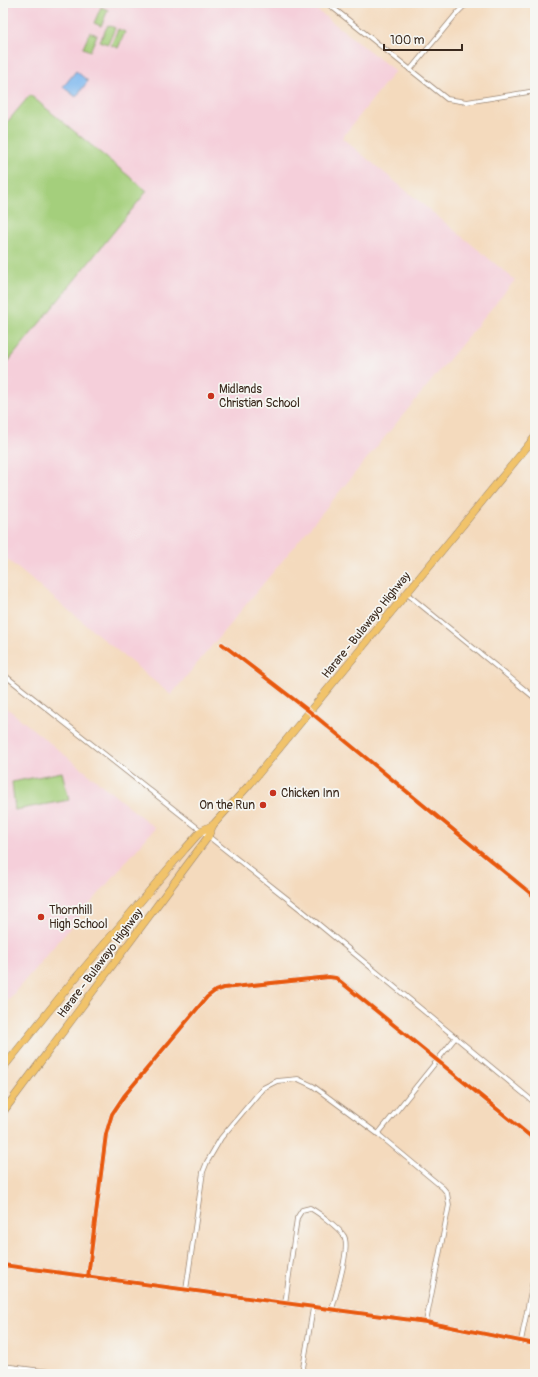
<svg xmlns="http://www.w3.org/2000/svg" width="538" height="1377" font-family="Pangolin,sans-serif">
  <rect width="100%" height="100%" fill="#f6f6f2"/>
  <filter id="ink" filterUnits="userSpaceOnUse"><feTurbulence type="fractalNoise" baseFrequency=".025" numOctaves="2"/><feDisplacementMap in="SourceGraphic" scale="8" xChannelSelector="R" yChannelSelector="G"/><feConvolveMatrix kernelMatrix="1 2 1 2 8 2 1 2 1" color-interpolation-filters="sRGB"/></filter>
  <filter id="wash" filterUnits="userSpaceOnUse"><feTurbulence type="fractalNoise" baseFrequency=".012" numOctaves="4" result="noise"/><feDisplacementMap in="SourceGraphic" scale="16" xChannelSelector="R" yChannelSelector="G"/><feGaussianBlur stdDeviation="0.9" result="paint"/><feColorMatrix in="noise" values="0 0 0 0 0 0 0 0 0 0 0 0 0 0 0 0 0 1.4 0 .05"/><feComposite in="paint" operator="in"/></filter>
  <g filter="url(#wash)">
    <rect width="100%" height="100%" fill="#f4dabd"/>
    <g fill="#f5cfda">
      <polygon points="3,3 308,3 395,71 342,138 515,280 171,695 3,556"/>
      <polygon points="3,705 155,828 3,1006"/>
    </g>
    <g fill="#a4cf7b" stroke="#707c4c">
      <polygon points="101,7 108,10 101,26 94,23"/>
      <polygon points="108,25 115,28 108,44 100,41"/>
      <polygon points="118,29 125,32 118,48 111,45"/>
      <polygon points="90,32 97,35 90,51 83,48"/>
      <polygon points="30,95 147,191 3,368 3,127"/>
      <polygon points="62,772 69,800 15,810 12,782"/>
    </g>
    <polygon fill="#7eb8ef" stroke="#5c7186" points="76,71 88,81 76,97 63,87"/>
  </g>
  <g filter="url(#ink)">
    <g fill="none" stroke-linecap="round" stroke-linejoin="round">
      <g stroke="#98826e" stroke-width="5.5">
        <g id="minor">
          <polyline points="327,3 447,99 467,102 535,91"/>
          <polyline points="410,70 458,12 464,6 474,3"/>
          <polyline points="406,593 535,698"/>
          <polyline points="222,644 309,711 535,897"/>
          <polyline points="3,674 299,908 535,1103"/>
          <polyline points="378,1134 456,1037"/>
          <polyline points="3,1265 426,1322 535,1344"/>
          <polyline points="88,1277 106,1134 112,1114 124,1096 207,997 215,991 224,988 329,977 336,978 535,1140"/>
          <polyline points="186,1290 203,1172 207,1162 221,1138 263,1088 277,1081 298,1079 313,1086 378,1134 443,1188 447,1193 449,1205 426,1322"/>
          <path d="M285,1304L297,1218L302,1210L310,1208C319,1213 339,1228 344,1236C351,1248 335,1296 332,1310"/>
          <polyline points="521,1341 535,1271"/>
          <polyline points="3,1366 66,1374"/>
          <polyline points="302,1374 313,1308"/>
        </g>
      </g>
      <g stroke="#98826e" stroke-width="8">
        <g id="trunk">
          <polyline points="3,1068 68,987 185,849 201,831 213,825"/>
          <polyline points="3,1112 208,837 213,825 250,784 535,437"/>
        </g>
      </g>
      <use href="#minor" stroke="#fff" stroke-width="4"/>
      <use href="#trunk" stroke="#f1c36a" stroke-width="7"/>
      <g stroke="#f6f6f2" stroke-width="6">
        <g id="cycleway">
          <polyline points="222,644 309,711 535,897"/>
          <polyline points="3,1265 426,1322 535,1344"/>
          <polyline points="88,1277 106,1134 112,1114 124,1096 207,997 215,991 224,988 329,977 336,978 535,1140"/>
        </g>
      </g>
      <use href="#cycleway" stroke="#e8590c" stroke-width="4"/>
    </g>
  </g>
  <g fill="#c8321e" stroke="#f6f6f2" stroke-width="1.5">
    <circle cx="211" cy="396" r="4"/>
    <circle cx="273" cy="793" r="4"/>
    <circle cx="263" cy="805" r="4"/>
    <circle cx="41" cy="917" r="4"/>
  </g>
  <g text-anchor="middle" stroke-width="3.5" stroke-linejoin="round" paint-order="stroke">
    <g font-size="12" fill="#3b2a1e" stroke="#f6f6f2" text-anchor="start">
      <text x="219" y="393">Midlands<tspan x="219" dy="14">Christian School</tspan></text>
      <text x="281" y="797">Chicken Inn</text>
      <text x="255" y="809" text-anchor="end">On the Run</text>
      <text x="49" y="914">Thornhill<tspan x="49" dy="14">High School</tspan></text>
    </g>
    <g font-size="12" fill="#3b2a1e" stroke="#f6f6f2">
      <text transform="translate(366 625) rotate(-51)" y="4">Harare - Bulawayo Highway</text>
      <text transform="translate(100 963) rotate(-53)" y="4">Harare - Bulawayo Highway</text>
    </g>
  </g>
  <rect width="538" height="1377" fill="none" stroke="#f6f6f2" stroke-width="16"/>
  <path d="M384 44v6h78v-6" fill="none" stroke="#3b2a1e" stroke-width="2"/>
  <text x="390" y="44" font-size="12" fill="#3b2a1e" stroke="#f6f6f2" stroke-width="3" paint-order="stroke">100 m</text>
</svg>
